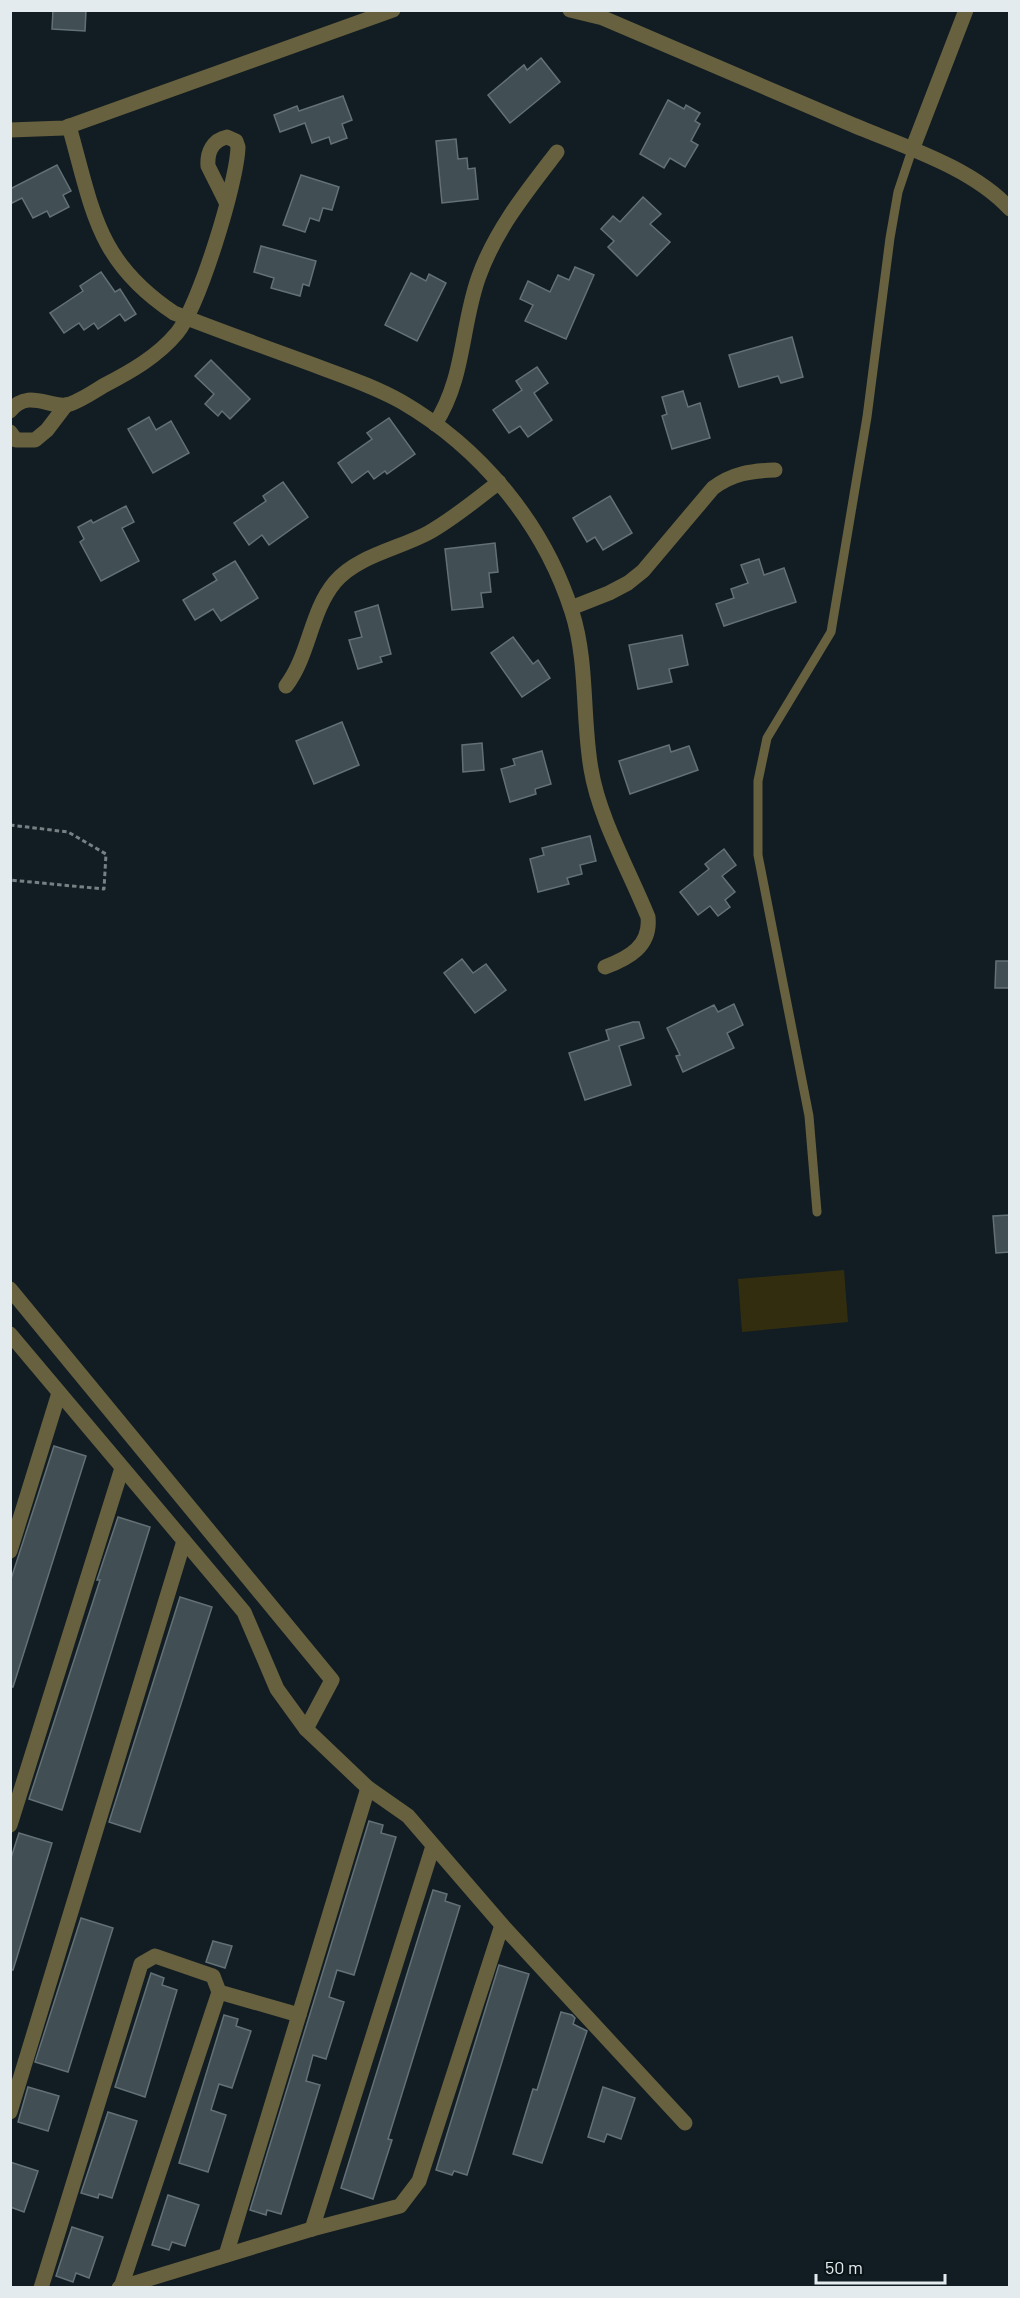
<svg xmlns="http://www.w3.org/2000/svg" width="1020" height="2298" font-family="Barlow,sans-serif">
  <rect width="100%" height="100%" fill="#111d22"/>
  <polygon fill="#332d0f" points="844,1270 848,1322 742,1332 738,1279"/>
  <g fill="#414e54" stroke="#637176" stroke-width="1.5">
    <polygon points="53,10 86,10 85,31 52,29"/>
    <polygon points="541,58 560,82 510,123 488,95 524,65 527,70"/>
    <polygon points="343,96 352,120 342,124 347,138 331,144 329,137 312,143 305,123 280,132 274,115 297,106 299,111"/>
    <polygon points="668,100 684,109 686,105 700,113 695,121 700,124 691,141 698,145 685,167 670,158 664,168 640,154"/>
    <polygon points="456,139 458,159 467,158 468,169 475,168 478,199 442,203 436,141"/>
    <polygon points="57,165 71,191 63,195 69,207 50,217 47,211 33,218 22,198 10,204 10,189"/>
    <polygon points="301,175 339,187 332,210 323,208 319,221 310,218 305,232 283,225"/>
    <polygon points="643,197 661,214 650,224 670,242 637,276 608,247 614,241 601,229 613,216 620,222"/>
    <polygon points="261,246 316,261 309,286 303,284 300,296 271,288 274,278 254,272"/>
    <polygon points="575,267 594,275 566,339 525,321 533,305 520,299 528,281 550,292 558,275 569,280"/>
    <polygon points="101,272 115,292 120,289 136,314 125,321 120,314 98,329 94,323 84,330 79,323 64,333 50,313 83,291 80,286"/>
    <polygon points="411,273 426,281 429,274 446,283 417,341 385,325"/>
    <polygon points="792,337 803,377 781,383 778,376 739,387 729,355"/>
    <polygon points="211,360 250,399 230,419 222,411 218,416 205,404 214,394 195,376"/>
    <polygon points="537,367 548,383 534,393 552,420 528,437 520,426 509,433 493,410 522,390 516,381"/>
    <polygon points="683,391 688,407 700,403 710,438 672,449 662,416 667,414 662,397"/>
    <polygon points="149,417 156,430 171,421 189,453 153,473 128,429"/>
    <polygon points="389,418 415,454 387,474 385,471 374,479 368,471 352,483 338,463 372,439 367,433"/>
    <polygon points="283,482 308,517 269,545 262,535 249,545 234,523 266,501 263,496"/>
    <polygon points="610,496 632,533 603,550 595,537 587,542 573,518"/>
    <polygon points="126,506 134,522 122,528 139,561 101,581 80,542 84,539 78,527 91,520 93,523"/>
    <polygon points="495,543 498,572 489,573 491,592 481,593 483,607 452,610 445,549"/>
    <polygon points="759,559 764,575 784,568 796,602 724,626 716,604 734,598 731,589 748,583 741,565"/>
    <polygon points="235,561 258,598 221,621 213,609 195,620 183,600 217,580 213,574"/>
    <polygon points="378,605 391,654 380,657 382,662 358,669 349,640 362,637 355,612"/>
    <polygon points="682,635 688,665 669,669 672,682 638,689 629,645"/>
    <polygon points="513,637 533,664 538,660 550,678 522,697 491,653"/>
    <polygon points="342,722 359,765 314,784 296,741"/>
    <polygon points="482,743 484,770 463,772 462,745"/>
    <polygon points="669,745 671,752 689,746 698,770 630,794 619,761"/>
    <polygon points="542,751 551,784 535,789 536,794 510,802 501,769 515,765 513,759"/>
    <polygon points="590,836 596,861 580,865 582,874 567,878 569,884 538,892 530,859 544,855 542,848"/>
    <polygon points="724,849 736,865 722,876 735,892 725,900 730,907 718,916 710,906 698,915 680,892 709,869 705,864"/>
    <polygon points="462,959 473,973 486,964 506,990 475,1013 444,973"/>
    <polygon points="996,961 1010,961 1010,988 995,988"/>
    <polygon points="734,1004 743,1025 727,1033 734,1048 683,1072 676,1056 680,1055 667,1028 714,1005 718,1012"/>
    <polygon points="633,1022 639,1022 644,1038 619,1046 631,1085 585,1100 569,1053 609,1040 606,1030"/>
    <polygon points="1010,1215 1010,1252 996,1253 993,1216"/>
    <polygon points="54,1446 86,1456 13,1687 10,1687 10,1582"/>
    <polygon points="118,1517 150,1527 62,1810 29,1799 100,1580 97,1580"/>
    <polygon points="180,1597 212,1607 140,1832 109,1822"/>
    <polygon points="369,1821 383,1825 381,1833 396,1837 354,1975 337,1970 329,1997 344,2002 326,2059 313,2055 306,2081 320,2085 281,2214 267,2210 266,2215 250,2210"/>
    <polygon points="19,1833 52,1843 13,1970 10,1970 10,1861"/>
    <polygon points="433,1890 447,1894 445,1901 460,1906 388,2139 392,2140 373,2199 341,2188"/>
    <polygon points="81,1918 113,1928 68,2072 35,2062"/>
    <polygon points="213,1941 232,1946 225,1968 206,1962"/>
    <polygon points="499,1965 529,1974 467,2175 454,2171 452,2175 436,2170"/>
    <polygon points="151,1973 164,1978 162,1985 177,1990 145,2097 115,2087"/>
    <polygon points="561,2012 572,2015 575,2018 573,2024 587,2031 542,2163 513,2154 533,2089 537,2090"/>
    <polygon points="224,2015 238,2019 236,2026 251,2031 232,2088 219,2084 211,2110 226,2115 208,2172 179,2163"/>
    <polygon points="28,2087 59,2096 48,2131 18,2122"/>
    <polygon points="603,2087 635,2098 621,2139 607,2134 604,2142 588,2137"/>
    <polygon points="108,2112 137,2121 112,2198 99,2194 98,2198 81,2193"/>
    <polygon points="10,2162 38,2171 24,2212 10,2207"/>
    <polygon points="168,2195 199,2205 185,2246 172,2242 169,2250 152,2245"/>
    <polygon points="72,2227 103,2237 89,2278 76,2273 73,2282 56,2276"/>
  </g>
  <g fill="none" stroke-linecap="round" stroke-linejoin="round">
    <polyline stroke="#778185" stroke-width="3" stroke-dasharray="4.5 3" stroke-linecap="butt" points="10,825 68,832 106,854 104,889 10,880"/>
    <polyline stroke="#68613f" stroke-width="9" points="817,1212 809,1116 758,855 758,781 767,738 831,632 867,417 890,238 898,192 912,150"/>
    <g stroke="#68613f" stroke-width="15">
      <path d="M69,126C93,210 96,261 174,313C220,331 267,348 314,365C343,376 374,386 402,402C481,448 544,524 572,612C588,662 582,717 591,769C599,818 629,870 648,917C651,946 629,958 605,967"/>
      <polyline points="912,150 966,10"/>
      <path d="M10,411C27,389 48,407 66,405C77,403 93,392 103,386C130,372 157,357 177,333C199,306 237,183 238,147L236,141L227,137C213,140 207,152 208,166L227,204"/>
      <path d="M435,424C465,378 461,325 479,276C496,229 527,191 557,152"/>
      <polyline points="10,432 16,440 35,440 47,430 66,405"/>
      <path d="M571,608L609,593L628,583L643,571L713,488C733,473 751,471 775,470"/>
      <path d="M286,686C310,654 310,612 335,582C357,556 398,549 428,533C453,519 476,500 499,482"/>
      <polyline points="10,1289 332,1680 306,1729"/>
      <polyline points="10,1334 244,1612 277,1689 306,1729 368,1788 408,1816 502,1925 685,2123"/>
      <polyline points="10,1551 59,1393"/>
      <polyline points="10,1825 122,1468"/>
      <polyline points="219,1992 299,2015"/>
      <polyline points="10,2112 184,1541"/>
      <polyline points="312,2229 433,1846"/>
      <polyline points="226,2255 368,1788"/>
      <polyline points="41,2288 141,1964 155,1956 213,1976 219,1992 121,2287"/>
      <polyline points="119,2288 312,2229 400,2206 419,2181 502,1925"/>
    </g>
    <g stroke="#68613f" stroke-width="15">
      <path d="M570,10L603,18C684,53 765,88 846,122C899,145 971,166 1010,209"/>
      <polyline points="10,130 64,128 393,10"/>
    </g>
  </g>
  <rect width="1020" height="2298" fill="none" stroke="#e4ebef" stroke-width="24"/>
  <path d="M816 2274v9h129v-9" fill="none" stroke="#e4ebef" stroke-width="3"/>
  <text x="825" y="2274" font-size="18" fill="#e4ebef" stroke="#091418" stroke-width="4.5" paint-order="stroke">50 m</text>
</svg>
